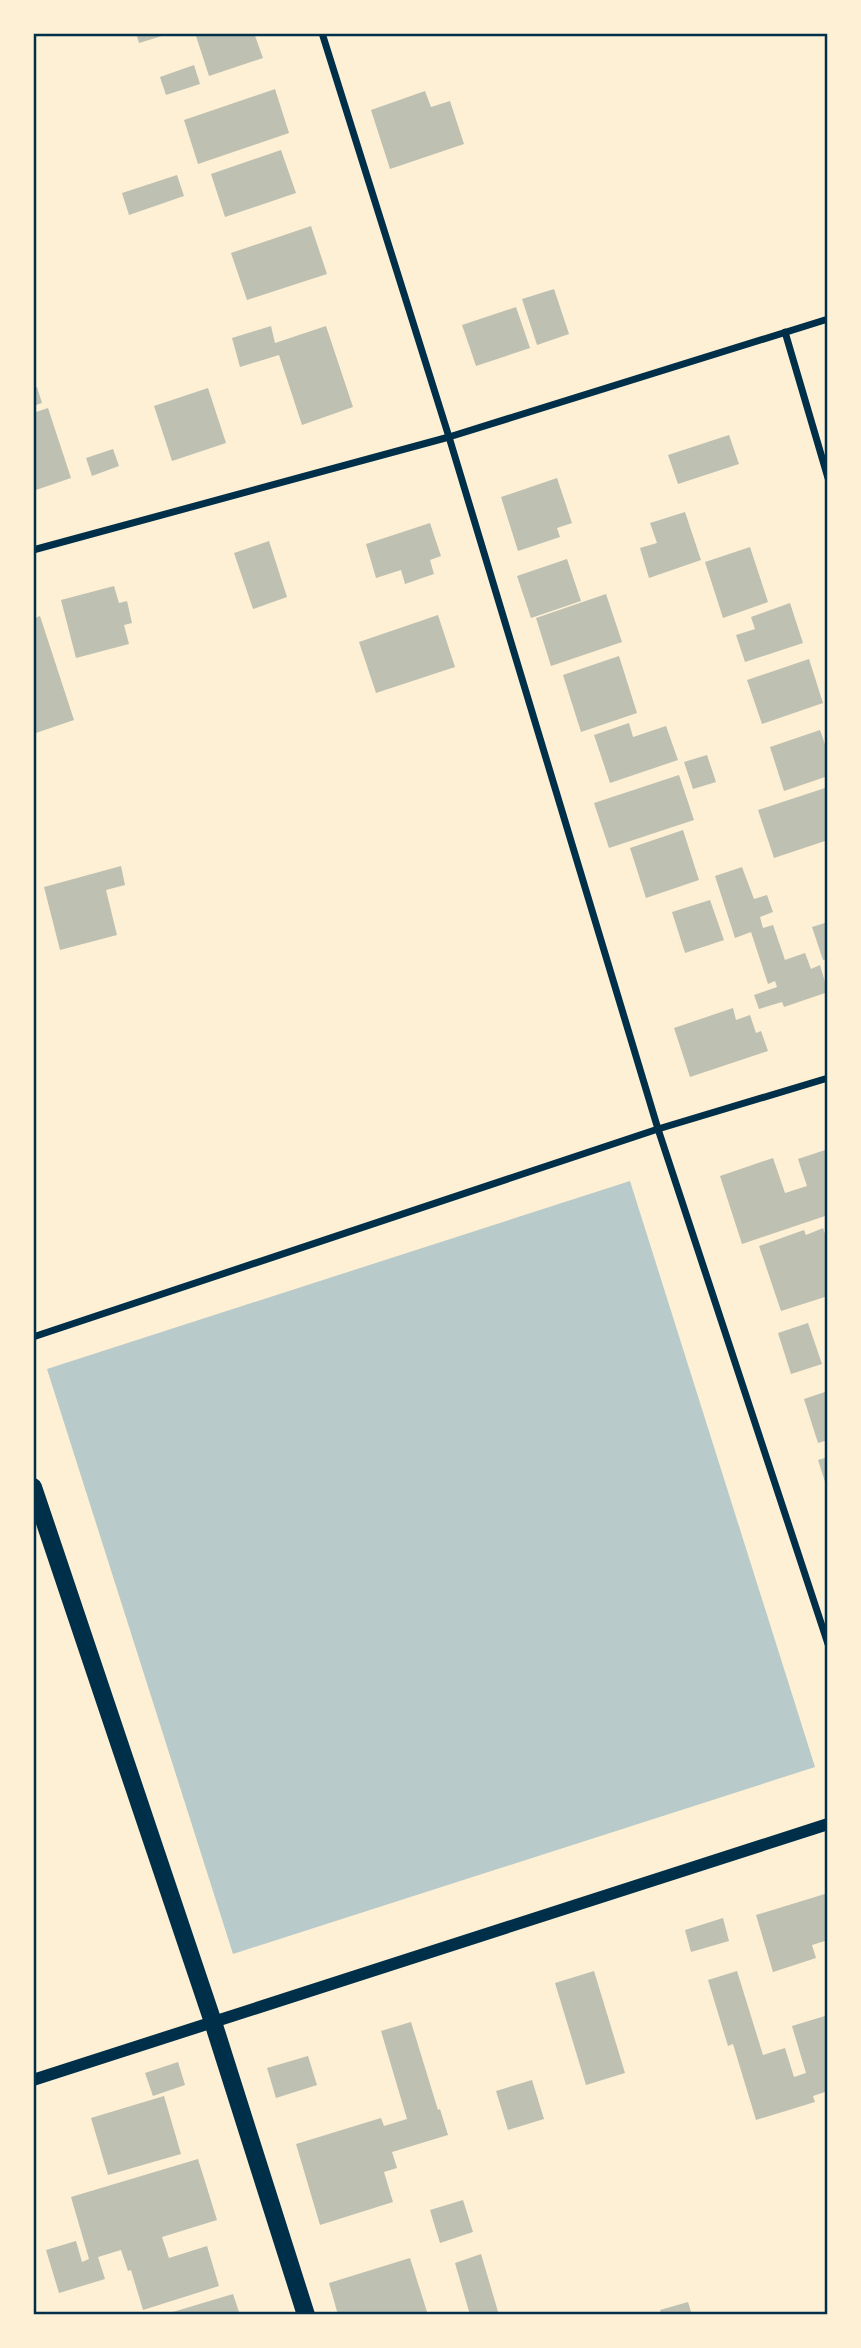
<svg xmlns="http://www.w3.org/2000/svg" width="861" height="2348" font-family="'DM Sans',sans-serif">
  <rect width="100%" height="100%" fill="#fdf0d5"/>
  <polygon fill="#b9caca" points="630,1181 815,1767 233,1954 47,1369"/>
  <g fill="#bec0b2">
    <polygon points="136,33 161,33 162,36 139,43"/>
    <polygon points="195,33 254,33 263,58 209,76"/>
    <polygon points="194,65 200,84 166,95 160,77"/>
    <polygon points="275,89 289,133 198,164 184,120"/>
    <polygon points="425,91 431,107 450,101 464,144 390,169 371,110"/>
    <polygon points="281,150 296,193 225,217 211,174"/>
    <polygon points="177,175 184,196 129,215 122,193"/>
    <polygon points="311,226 327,274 247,300 231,253"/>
    <polygon points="554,289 569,334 537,345 522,299"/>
    <polygon points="516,307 530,348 476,366 462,325"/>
    <polygon points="271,326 275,343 326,326 353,407 302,425 279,355 240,367 232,338"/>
    <polygon points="37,387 42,403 33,406 33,389"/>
    <polygon points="208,388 226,443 172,461 154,406"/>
    <polygon points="48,408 71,478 33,491 33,413"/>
    <polygon points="729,435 739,464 678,484 668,455"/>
    <polygon points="113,449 119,466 92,476 86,458"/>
    <polygon points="557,478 572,523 557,528 560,537 518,551 501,497"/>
    <polygon points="685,512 701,560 649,578 640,548 657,543 650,523"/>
    <polygon points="430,523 441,556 430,560 434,574 405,584 401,570 376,578 366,544"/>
    <polygon points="269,541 287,597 253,609 234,553"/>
    <polygon points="750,547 768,602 723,618 705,562"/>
    <polygon points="567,559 581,601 531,618 517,576"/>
    <polygon points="114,586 119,603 127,601 132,623 124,625 129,644 76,658 61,600"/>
    <polygon points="606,594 622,642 551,666 536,618"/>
    <polygon points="790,603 803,643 745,662 736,635 755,629 751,617"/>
    <polygon points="438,615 455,667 376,693 359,642"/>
    <polygon points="40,616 74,720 33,734 33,619"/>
    <polygon points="619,656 637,713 581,732 563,675"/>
    <polygon points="809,659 823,703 762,724 747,680"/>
    <polygon points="629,723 633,737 666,726 678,760 610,783 594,735"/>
    <polygon points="820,730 828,753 828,776 784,791 770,747"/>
    <polygon points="707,755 716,782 693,789 684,762"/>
    <polygon points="679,775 694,820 609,848 594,803"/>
    <polygon points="828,787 828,840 774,858 758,810"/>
    <polygon points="683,830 699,880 646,898 630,848"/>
    <polygon points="121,866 125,885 106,890 117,935 60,950 44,887"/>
    <polygon points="742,867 754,899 767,895 773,912 760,917 763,928 773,925 785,960 805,953 811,969 820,965 828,992 784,1007 782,1002 759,1009 754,995 777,987 775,981 768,984 751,932 735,938 715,876"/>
    <polygon points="710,900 724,940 685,953 672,912"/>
    <polygon points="828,922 828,959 823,960 812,927"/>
    <polygon points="733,1008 736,1020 750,1015 756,1033 761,1031 768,1051 690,1077 674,1028"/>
    <polygon points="828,1149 828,1215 742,1244 720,1176 773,1158 785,1193 807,1186 798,1159"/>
    <polygon points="823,1228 828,1242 828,1296 781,1311 759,1246 804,1230 806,1235"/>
    <polygon points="808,1323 822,1364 791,1374 778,1333"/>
    <polygon points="828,1391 828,1440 818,1443 804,1399"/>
    <polygon points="828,1457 828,1488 827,1488 818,1460"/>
    <polygon points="828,1893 828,1940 812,1945 816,1958 773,1972 756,1915"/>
    <polygon points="723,1918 729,1941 691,1952 685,1930"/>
    <polygon points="594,1971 625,2073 586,2085 555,1983"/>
    <polygon points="737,1971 763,2055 785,2048 794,2077 806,2073 792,2026 828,2015 828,2091 813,2096 815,2102 756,2120 733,2044 728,2046 708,1980"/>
    <polygon points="411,2022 438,2110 440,2109 448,2135 392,2152 397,2168 384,2172 393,2202 320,2225 296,2144 381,2118 384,2126 407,2119 381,2031"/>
    <polygon points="308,2056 317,2085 276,2098 267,2068"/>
    <polygon points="178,2062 185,2085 153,2096 145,2073"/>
    <polygon points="532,2080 544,2119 508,2130 496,2091"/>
    <polygon points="164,2096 181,2154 108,2175 91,2118"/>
    <polygon points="198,2159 217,2220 162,2237 169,2258 207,2246 219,2286 143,2310 131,2270 128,2271 121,2250 98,2257 105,2279 59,2293 46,2250 76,2241 82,2262 89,2259 71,2197"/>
    <polygon points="463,2200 473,2232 440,2243 430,2210"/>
    <polygon points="481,2254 499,2315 470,2315 455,2263"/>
    <polygon points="410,2258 428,2315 338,2315 329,2283"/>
    <polygon points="233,2294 240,2315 166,2315 166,2314"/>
    <polygon points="688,2302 692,2315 662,2315 660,2310"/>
  </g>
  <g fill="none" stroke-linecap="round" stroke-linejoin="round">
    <g stroke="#003049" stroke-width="7">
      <polyline points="322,33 449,437 658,1129 828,1644"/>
      <polyline points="785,332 828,478"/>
      <polyline points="33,550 449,437 828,319"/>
      <polyline points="33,1337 658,1129 828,1078"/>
    </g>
    <polyline stroke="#003049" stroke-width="12" points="33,2080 828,1824"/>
    <polyline stroke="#003049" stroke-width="18" points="33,1487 213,2022 306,2315"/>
  </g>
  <rect width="861" height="2348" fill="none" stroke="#fdf0d5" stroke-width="70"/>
  <rect x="35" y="35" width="791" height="2278" fill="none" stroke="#003049" stroke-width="2.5"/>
</svg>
